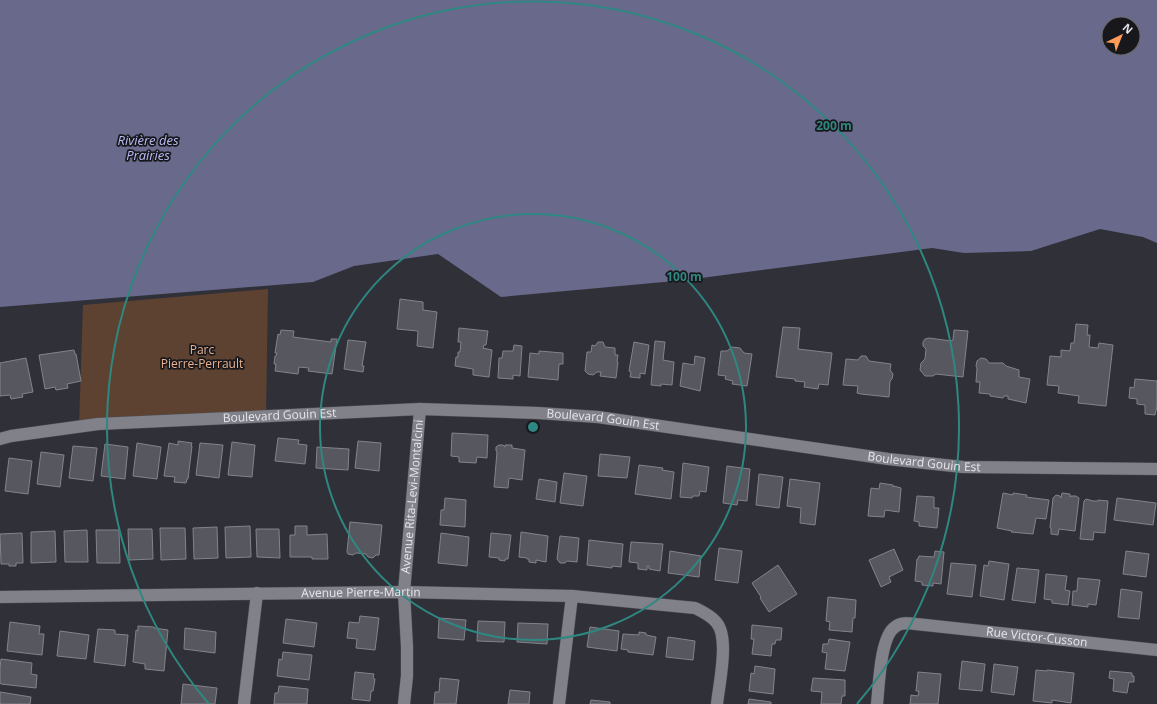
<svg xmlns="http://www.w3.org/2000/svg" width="1157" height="704" font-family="'Open Sans',sans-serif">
  <rect width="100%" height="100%" fill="#303038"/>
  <polygon fill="#5d4231" points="268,289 266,416 79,426 83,305"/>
  <path fill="#68698b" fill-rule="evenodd" d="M0,0H1157V243L1143,237L1100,229L1031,251L964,253L932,248L686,280L501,297L438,254L354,266L313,282L0,307ZM1109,24H1133V48H1109Z"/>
  <g fill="#575760" stroke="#82838c">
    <polygon points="400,299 423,302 423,310 437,312 433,348 417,346 418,331 397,329"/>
    <polygon points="1076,324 1088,325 1087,335 1090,335 1089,347 1098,348 1099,343 1113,345 1106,406 1078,403 1079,396 1058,393 1059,386 1047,385 1050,356 1061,357 1061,350 1070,351 1071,343 1074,343"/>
    <polygon points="783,327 800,328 798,349 832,353 828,385 819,384 818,389 804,387 805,382 795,381 795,379 776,377"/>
    <polygon points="459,328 488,331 486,345 484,345 483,348 492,350 489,377 473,375 473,369 455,366 456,357 458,357 458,352 460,352 461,342 458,342"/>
    <polygon points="281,330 294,331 293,337 331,342 331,339 337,339 332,374 308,371 309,368 299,367 298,374 275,371 276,364 274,364 275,356 276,356 277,353 275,353 278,334 280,335"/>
    <polygon points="954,330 968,331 963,377 936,374 933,376 925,376 920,370 921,363 925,359 926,349 923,346 923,342 925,339 929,338 951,341 953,340"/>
    <polygon points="348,340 366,342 362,366 364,366 363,372 344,369"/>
    <polygon points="655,341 665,342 663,360 674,362 672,385 661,384 661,386 651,385"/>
    <polygon points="598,342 603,342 605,347 615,348 615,355 618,355 617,362 618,362 616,378 600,376 601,372 597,372 593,375 588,374 585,371 587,352 591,352 592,345 595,346"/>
    <polygon points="634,342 649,345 645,374 640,373 640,378 630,377 631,372 629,371"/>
    <polygon points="514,345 522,346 520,376 513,375 513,379 498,378 499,358 502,358 503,351 513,351"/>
    <polygon points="732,347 740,348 744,353 752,354 747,386 732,384 733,381 725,379 726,376 718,375 721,351 727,351"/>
    <polygon points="74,350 75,354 76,354 81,381 67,384 68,388 56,390 55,387 45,389 39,355"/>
    <polygon points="539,351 563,353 563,364 559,364 558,380 528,377 530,353 539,354"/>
    <polygon points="695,356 705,358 700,391 680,386 683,363 694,365"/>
    <polygon points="861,356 866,356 869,361 891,364 890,370 893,374 892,379 890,381 889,397 861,394 857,393 858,386 843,385 846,359 858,360"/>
    <polygon points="26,358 33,392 22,394 23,397 11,399 10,395 0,396 0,363"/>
    <polygon points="981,358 986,359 989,363 1003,363 1006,366 1019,370 1019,377 1030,379 1026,403 1008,399 1008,396 1004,396 1003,398 990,396 990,394 979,393 980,382 976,382 977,368 976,366 977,361"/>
    <polygon points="1135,379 1157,381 1157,406 1155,415 1145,414 1145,405 1137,404 1137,399 1129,398 1130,387 1134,388"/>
    <polygon points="452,433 488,435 487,458 477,457 476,463 459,462 459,457 451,456"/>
    <polygon points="278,438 299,440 298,444 307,445 305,464 275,461"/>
    <polygon points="178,441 192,443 191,446 192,446 188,479 187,479 186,483 174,482 175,477 164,476 169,443 178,445"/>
    <polygon points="358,441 381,443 379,471 355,468"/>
    <polygon points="232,442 255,445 252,477 228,475"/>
    <polygon points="137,443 161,447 157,479 133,476"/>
    <polygon points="200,443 223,445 219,478 196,475"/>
    <polygon points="105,444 128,447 125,479 101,476"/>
    <polygon points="499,445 503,445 505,447 505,445 512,445 512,448 525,450 522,480 509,478 508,488 494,487 497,452 496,451 496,447"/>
    <polygon points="73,446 97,448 93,481 69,478"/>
    <polygon points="317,447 349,449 348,470 316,468"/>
    <polygon points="41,452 64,455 60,487 37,484"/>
    <polygon points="600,454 630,457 627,478 598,476"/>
    <polygon points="9,458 32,461 28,494 5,491"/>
    <polygon points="683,463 709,467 706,492 700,491 699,496 693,496 692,498 680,497"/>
    <polygon points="639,465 663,468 662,470 674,472 671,499 635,494"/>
    <polygon points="727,466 750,469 747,501 738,500 737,505 723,503"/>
    <polygon points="564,473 587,476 583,506 560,503"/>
    <polygon points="759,474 783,477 779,508 756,505"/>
    <polygon points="539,479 557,482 555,502 536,499"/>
    <polygon points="790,479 820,483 815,525 800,523 801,508 787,506"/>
    <polygon points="880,483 893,485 893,487 894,486 901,488 899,512 885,510 884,517 868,516 871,488 879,489"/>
    <polygon points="1003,493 1013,495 1013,493 1027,495 1026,497 1049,500 1046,519 1036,518 1033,534 1011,532 1012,531 997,528"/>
    <polygon points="1062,493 1070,494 1070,497 1071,496 1076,496 1079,498 1075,531 1059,529 1058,535 1051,534 1051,528 1050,528 1053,498 1056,495 1060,496 1061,498"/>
    <polygon points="917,496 934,497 934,508 939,508 937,528 919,526 919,522 914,521"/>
    <polygon points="445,498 466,500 465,527 440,525 441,510 444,510"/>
    <polygon points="1117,498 1156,503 1153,525 1114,520"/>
    <polygon points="1086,499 1093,501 1098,501 1098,500 1108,501 1105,533 1094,532 1093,540 1080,539 1084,501"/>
    <polygon points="350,522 382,525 379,555 376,555 373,558 368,557 366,554 356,553 353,555 348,554 347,552"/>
    <polygon points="250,526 251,557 226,558 225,527"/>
    <polygon points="295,526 307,526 307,535 327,534 328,559 312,559 312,557 290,557 290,535 295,535"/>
    <polygon points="217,527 218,558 194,559 193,528"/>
    <polygon points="160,528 185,528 186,559 161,560"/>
    <polygon points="128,529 152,529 153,559 129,560"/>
    <polygon points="256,529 279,529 280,558 257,557"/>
    <polygon points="87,530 88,562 65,562 64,531"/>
    <polygon points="96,530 119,530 120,563 97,563"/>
    <polygon points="55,531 56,562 31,563 31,532"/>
    <polygon points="521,532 548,536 546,562 536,560 536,563 529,562 529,559 527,559 527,558 519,557"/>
    <polygon points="22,533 23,563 16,563 16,566 9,566 9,564 1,564 0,534"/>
    <polygon points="441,533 469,537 467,566 438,563"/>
    <polygon points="491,533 511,535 508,559 505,559 505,561 499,560 499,558 489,557"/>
    <polygon points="560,536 579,538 577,562 567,561 565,563 560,563 557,559"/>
    <polygon points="589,540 623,544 621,567 612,566 612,568 587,565"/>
    <polygon points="631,542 663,544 660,571 649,569 649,566 647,566 647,570 638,569 638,563 629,562"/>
    <polygon points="719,548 742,551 738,583 715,580"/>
    <polygon points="894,549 903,570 889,577 891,582 881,587 869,560"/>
    <polygon points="670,551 701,556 699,577 668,573"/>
    <polygon points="935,551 944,552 941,584 933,583 933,586 922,585 922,582 915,581 917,559 918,559 919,556 934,557"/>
    <polygon points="1126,551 1149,554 1146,577 1123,574"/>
    <polygon points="989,561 1009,564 1004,600 980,596 984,565 988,566"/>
    <polygon points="951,563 976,565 972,597 947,594"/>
    <polygon points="778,565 797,594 769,612 760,598 761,597 752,583"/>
    <polygon points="1017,568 1039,570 1035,603 1012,600"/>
    <polygon points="1046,574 1067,576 1065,590 1070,591 1068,605 1052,603 1052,600 1044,599"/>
    <polygon points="1078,578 1100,580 1096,605 1088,604 1088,607 1072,605 1073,591 1077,591"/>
    <polygon points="1121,589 1142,592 1139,619 1118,617"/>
    <polygon points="828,597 856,600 855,618 853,618 852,632 829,630 830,622 826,621"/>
    <polygon points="360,616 379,618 375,650 356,648 357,639 347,638 349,622 359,623"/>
    <polygon points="439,618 466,620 464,640 438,638"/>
    <polygon points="286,619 317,623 314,647 283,643"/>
    <polygon points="478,621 505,622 504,642 477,641"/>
    <polygon points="10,622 40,626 39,634 44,634 42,655 7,651"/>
    <polygon points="518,623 548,624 547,644 517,642"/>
    <polygon points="752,625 782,628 781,640 776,640 775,644 772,644 771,656 752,654 754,639 751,639"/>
    <polygon points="138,626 154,627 154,628 168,630 164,671 145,669 145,664 133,662 136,630 138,631"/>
    <polygon points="590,627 619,631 617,651 587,647"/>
    <polygon points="185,628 216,632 215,653 184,649"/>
    <polygon points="98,629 115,630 115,634 128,635 125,666 94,662"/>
    <polygon points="60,631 89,635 86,659 57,656"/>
    <polygon points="639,632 646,633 646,635 656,637 653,655 628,652 628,650 621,649 623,634 639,635"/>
    <polygon points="668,637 695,641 693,660 666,657"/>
    <polygon points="829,639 850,642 845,671 825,669 827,653 822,652 823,644 828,644"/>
    <polygon points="283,652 312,655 309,680 277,676 279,659 282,660"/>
    <polygon points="1,659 32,663 31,674 37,675 36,688 1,684 0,683 0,668"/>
    <polygon points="962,661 985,664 982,691 959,689"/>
    <polygon points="994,664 1018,667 1014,695 991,692"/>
    <polygon points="755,666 775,669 773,694 749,691 751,673 754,674"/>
    <polygon points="1036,670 1047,671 1047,670 1074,673 1071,703 1052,700 1052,703 1033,701"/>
    <polygon points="1110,671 1132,673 1132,676 1134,676 1134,682 1129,682 1127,693 1113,691 1114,679 1109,678"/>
    <polygon points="355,672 374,674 373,678 375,679 373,691 371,691 370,701 352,699"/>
    <polygon points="918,672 941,674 938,704 910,704 911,695 918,696 919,691 916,691"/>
    <polygon points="440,678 459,680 456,704 434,704 435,692 439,692"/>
    <polygon points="813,678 845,680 845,696 842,696 841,704 821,704 822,692 811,691"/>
    <polygon points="183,684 217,688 215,704 181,704"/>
    <polygon points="279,686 308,689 307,704 274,704 275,693 278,693"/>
    <polygon points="510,690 530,692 529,704 508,704"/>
    <polygon points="0,692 31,697 30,704 0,704"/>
    <polygon points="749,699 771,702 771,704 748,704"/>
    <polygon points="591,700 610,702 610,704 590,704"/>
  </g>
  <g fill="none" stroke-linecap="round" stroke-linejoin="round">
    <g stroke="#4e4e54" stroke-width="13">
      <g id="minor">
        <path id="s1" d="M0,439L11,436L98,424L420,409L538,413L598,417L888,459L963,467L1157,469"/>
        <path id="s2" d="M0,597L404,592L572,596L695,608C703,612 710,615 716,622C730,637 719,684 717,704"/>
        <polyline points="244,704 257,593"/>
        <path id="s3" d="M404,704L407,676V647L404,592L420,409"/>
        <polyline points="559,704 572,596"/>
        <path id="s4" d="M877,704C879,686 880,637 895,627C901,622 909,623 916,624L1157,650"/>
      </g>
    </g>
    <use href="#minor" stroke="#81818a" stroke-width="12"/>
  </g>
  <g fill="none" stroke="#2f8781" stroke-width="2">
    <circle cx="533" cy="427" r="213"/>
    <path d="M209 704A426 426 0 1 1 857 704"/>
  </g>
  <g text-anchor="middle" stroke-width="3.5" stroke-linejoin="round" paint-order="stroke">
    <g font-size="12" fill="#ebb18e" stroke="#18181c">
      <text x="202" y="354">Parc<tspan x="202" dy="14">Pierre-Perrault</tspan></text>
    </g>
    <g font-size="12" fill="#e6e6eb" stroke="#18181c">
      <text dy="4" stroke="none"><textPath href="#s1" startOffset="281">Boulevard Gouin Est</textPath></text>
      <text dy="4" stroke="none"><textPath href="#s1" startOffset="605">Boulevard Gouin Est</textPath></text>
      <text dy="4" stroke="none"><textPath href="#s1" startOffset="929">Boulevard Gouin Est</textPath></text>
      <text dy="4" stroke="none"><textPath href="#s3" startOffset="208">Avenue Rita-Levi-Montalcini</textPath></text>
      <text dy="4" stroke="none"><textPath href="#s2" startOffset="361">Avenue Pierre-Martin</textPath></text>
      <text dy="4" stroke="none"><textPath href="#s4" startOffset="224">Rue Victor-Cusson</textPath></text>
    </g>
    <g font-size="13" font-style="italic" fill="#babcf6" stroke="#18181c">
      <text x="148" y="145">Rivière des<tspan x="148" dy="15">Prairies</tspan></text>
    </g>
  </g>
  <circle cx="533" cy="427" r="6" fill="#2f8781" stroke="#18181c" stroke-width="2"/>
  <g font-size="12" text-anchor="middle" font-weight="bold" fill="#2f8781" stroke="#18181c" stroke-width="3.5" stroke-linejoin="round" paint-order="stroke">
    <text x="834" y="130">200 m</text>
    <text x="684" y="281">100 m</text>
  </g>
  <g transform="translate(1121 36) rotate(43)"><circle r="19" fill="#18181c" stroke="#6a6a6f"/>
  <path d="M0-3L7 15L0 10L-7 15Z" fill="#fe9b58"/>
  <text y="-6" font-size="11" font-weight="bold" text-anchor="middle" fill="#e6e6eb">N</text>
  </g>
</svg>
